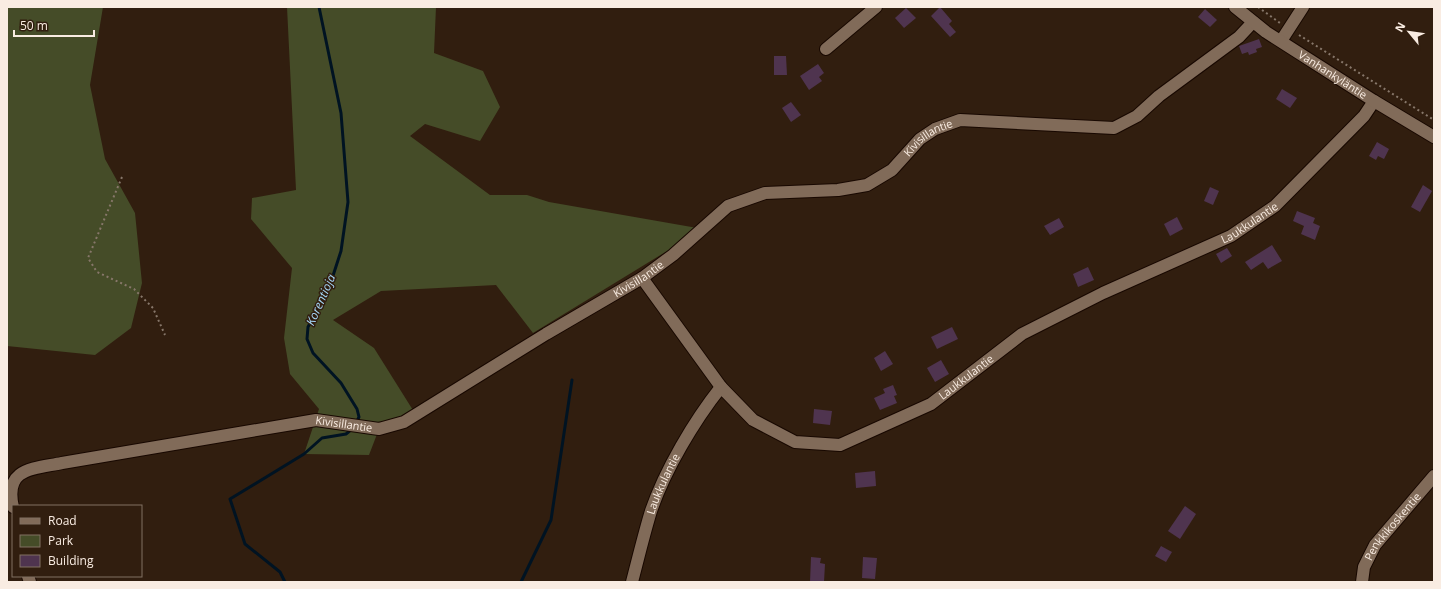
<svg xmlns="http://www.w3.org/2000/svg" width="1441" height="589" font-family="'Open Sans',sans-serif">
  <rect width="100%" height="100%" fill="#311e0f"/>
  <g fill="#454c28">
    <polygon points="7,7 103,7 90,85 105,159 135,213 142,283 131,328 95,355 7,346"/>
    <polygon points="287,7 436,7 434,53 483,71 500,107 480,141 425,124 410,136 490,195 527,195 549,202 703,229 533,333 496,285 381,291 333,320 374,348 416,415 379,429 369,455 304,454 319,409 290,374 284,338 292,268 251,219 252,198 296,190"/>
  </g>
  <g fill="none" stroke-linecap="round" stroke-linejoin="round">
    <g stroke="#001322" stroke-width="3">
      <polyline points="319,7 341,113 348,202 341,251 330,285 308,327 307,339 313,353 341,383 357,409 359,417 356,423"/>
      <polyline points="285,582 280,572 245,544 230,499 304,454 322,438 346,434 352,429"/>
      <polyline points="521,582 551,520 572,380"/>
    </g>
  </g>
  <g fill="#4f344f">
    <polygon points="940,7 952,21 949,24 956,32 950,37 931,16"/>
    <polygon points="906,8 916,18 904,28 895,18"/>
    <polygon points="1205,9 1217,20 1210,27 1198,17"/>
    <polygon points="1259,39 1262,47 1256,49 1257,52 1249,55 1248,52 1242,54 1239,46"/>
    <polygon points="774,56 786,56 787,75 774,75"/>
    <polygon points="818,64 824,73 819,77 822,81 809,90 800,76"/>
    <polygon points="1282,89 1297,98 1290,108 1276,99"/>
    <polygon points="791,102 801,115 791,122 782,108"/>
    <polygon points="1377,142 1389,149 1384,159 1378,156 1376,160 1369,156"/>
    <polygon points="1423,185 1432,191 1420,212 1411,207"/>
    <polygon points="1210,187 1219,191 1213,205 1204,201"/>
    <polygon points="1297,211 1315,218 1313,223 1320,226 1315,240 1301,234 1304,226 1293,221"/>
    <polygon points="1177,217 1183,229 1170,236 1164,224"/>
    <polygon points="1059,218 1064,227 1050,235 1044,226"/>
    <polygon points="1272,245 1282,261 1268,269 1263,262 1251,270 1245,262"/>
    <polygon points="1227,248 1232,256 1221,263 1216,254"/>
    <polygon points="1088,267 1094,280 1078,287 1073,274"/>
    <polygon points="952,327 958,339 937,349 931,337"/>
    <polygon points="885,351 893,364 881,371 874,358"/>
    <polygon points="941,360 949,374 935,382 927,368"/>
    <polygon points="893,385 897,395 894,396 897,403 880,410 874,398 885,393 883,389"/>
    <polygon points="814,409 832,411 830,425 813,423"/>
    <polygon points="875,471 876,486 856,488 855,473"/>
    <polygon points="1185,506 1196,514 1180,539 1168,531"/>
    <polygon points="1161,546 1172,552 1166,562 1155,556"/>
    <polygon points="811,557 821,558 820,563 825,564 824,582 810,582"/>
    <polygon points="863,557 877,558 875,579 862,578"/>
  </g>
  <g fill="none" stroke-linecap="round" stroke-linejoin="round">
    <g stroke="#180800" stroke-width="14">
      <g id="street">
        <polyline points="1281,41 1303,7"/>
        <polyline points="826,49 876,7"/>
        <polyline points="642,278 721,387"/>
        <path id="s1" d="M13,507C4,468 32,469 62,463L316,420L379,429L404,422L546,334L642,278L673,255L728,206L765,193L838,190L867,185L892,170L920,139L935,129L960,120L1114,128L1137,116L1159,96L1239,37L1253,22"/>
        <polyline points="28,576 30,582"/>
        <path id="s2" d="M632,582C638,559 644,534 651,511C665,470 694,421 721,387L753,420L795,442L840,445L931,404L1022,334L1103,293L1231,236L1275,206L1364,116L1374,101"/>
        <path id="s3" d="M1362,582L1364,567L1375,545L1434,476"/>
      </g>
    </g>
    <g stroke="#180800" stroke-width="14">
      <g id="secondary">
        <path id="s4" d="M1235,7L1266,32L1374,101L1434,137"/>
      </g>
    </g>
    <g stroke="#87776a" stroke-width="2" stroke-dasharray="2 3" stroke-linecap="butt">
      <polyline points="1258,7 1280,23"/>
      <polyline points="1299,35 1434,120"/>
      <polyline points="122,177 88,258 97,272 134,289 153,308 165,335"/>
    </g>
    <use href="#street" stroke="#816b59" stroke-width="12"/>
    <use href="#secondary" stroke="#816b59" stroke-width="12"/>
  </g>
  <g text-anchor="middle" stroke-width="3" stroke-linejoin="round" paint-order="stroke">
    <g font-size="11" fill="#f9ece2" stroke="#311e0f">
      <text dy="4" stroke="none"><textPath href="#s4" startOffset="119">Vanhankyläntie</textPath></text>
      <text dy="4" stroke="none"><textPath href="#s1" startOffset="1037">Kivisillantie</textPath></text>
      <text dy="4" stroke="none"><textPath href="#s2" startOffset="823">Laukkulantie</textPath></text>
      <text dy="4" stroke="none"><textPath href="#s1" startOffset="701">Kivisillantie</textPath></text>
      <text dy="4" stroke="none"><textPath href="#s2" startOffset="499">Laukkulantie</textPath></text>
      <text dy="4" stroke="none"><textPath href="#s1" startOffset="365">Kivisillantie</textPath></text>
      <text dy="4" stroke="none"><textPath href="#s2" startOffset="103">Laukkulantie</textPath></text>
      <text dy="4" stroke="none"><textPath href="#s3" startOffset="65">Penkkikoskentie</textPath></text>
    </g>
    <g font-size="12" font-style="italic" fill="#a5d7f8" stroke="#311e0f">
      <text transform="translate(321 300) rotate(-66)" y="4">Korentioja</text>
    </g>
  </g>
  <rect width="1441" height="589" fill="none" stroke="#f9ece2" stroke-width="16"/>
  <rect x="12" y="505" width="130" height="72" fill="#311e0f" stroke="#817063"/>
  <rect x="20" y="518" width="20" height="6" fill="#816b59" stroke="#817063"/>
  <text x="48" y="525" font-size="12" fill="#f9ece2">Road</text>
  <rect x="20" y="535" width="20" height="12" fill="#454c28" stroke="#817063"/>
  <text x="48" y="545" font-size="12" fill="#f9ece2">Park</text>
  <rect x="20" y="555" width="20" height="12" fill="#4f344f" stroke="#817063"/>
  <text x="48" y="565" font-size="12" fill="#f9ece2">Building</text>
  <g transform="translate(1409 32) rotate(299)" stroke="#311e0f" stroke-width="3" paint-order="stroke">
  <path d="M0-3L7 15L0 10L-7 15Z" fill="#f9ece2"/>
  <text y="-6" font-size="11" font-weight="bold" text-anchor="middle" fill="#f9ece2">N</text>
  </g>
  <path d="M14 30v6h80v-6" fill="none" stroke="#f9ece2" stroke-width="2"/>
  <text x="20" y="30" font-size="12" fill="#f9ece2" stroke="#311e0f" stroke-width="3" paint-order="stroke">50 m</text>
</svg>
